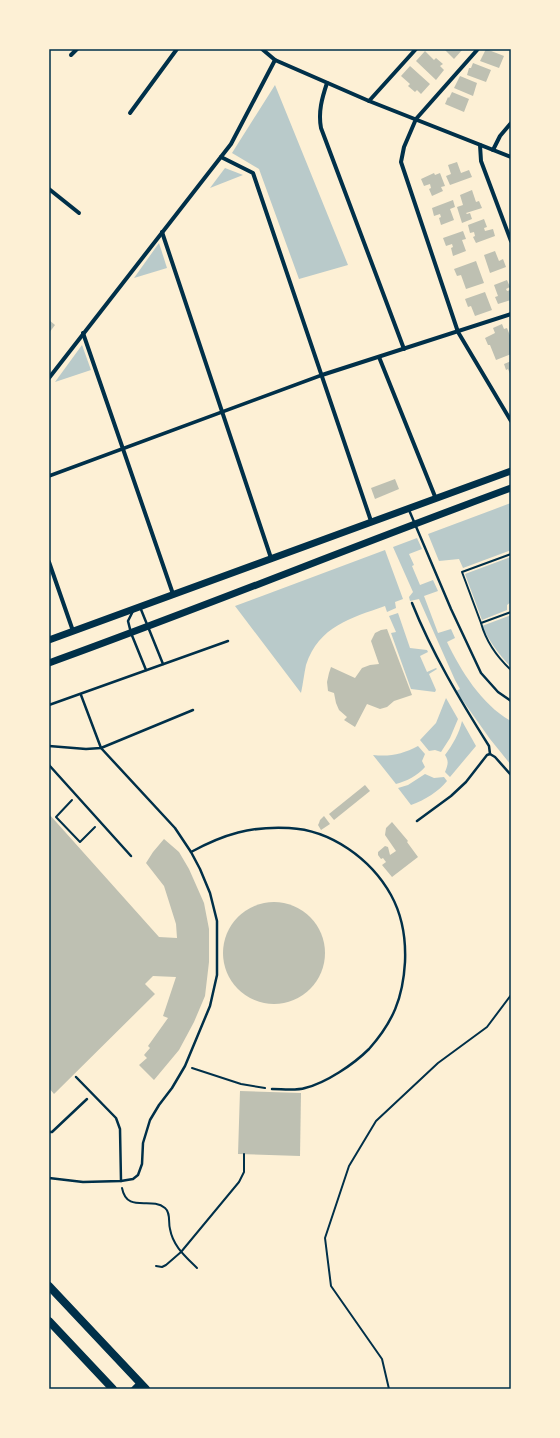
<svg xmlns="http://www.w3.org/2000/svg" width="560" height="1438" font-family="'IBM Plex Sans',sans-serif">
  <rect width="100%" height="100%" fill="#fdf0d5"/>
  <g fill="#b9caca">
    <polygon points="275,85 348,265 299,279 259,169 232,153"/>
    <polygon points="225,168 243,175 210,188"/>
    <polygon points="159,243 167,268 134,278"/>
    <polygon points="82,345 91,370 55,382"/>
    <polygon points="511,503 511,550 463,568 459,559 439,561 428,534"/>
    <path d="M417,538L422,549L409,554L414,565L412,566L420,585L433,580L438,591L424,596L438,633L451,629L455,638L447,642C461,671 482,705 511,721V765L490,739L456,691L460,689L455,680L419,599L410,601L409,597L413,592L393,547Z"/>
    <path d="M385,550L403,599L395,602L396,608L387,612L385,606C351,618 319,626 306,665C304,674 303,684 301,693L235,606Z"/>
    <polygon points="511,557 511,602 507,605 507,610 482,620 465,574"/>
    <polygon points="398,613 410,648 427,650 428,652 420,656 427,672 436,668 437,669 429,674 436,690 435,692 411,689 391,633 396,632 389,616"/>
    <path d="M511,615V667C499,655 490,642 482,626Z"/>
    <polygon points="446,698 458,719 450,738 441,752 435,750 429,751 420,740 436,723"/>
    <path d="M462,721L476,746L450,777L445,772C448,765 449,761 445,755C453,744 459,734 462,721Z"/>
    <path d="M418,746L425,754L422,761L425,767C417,776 407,781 396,784L373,755C390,757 403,754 418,746Z"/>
    <path d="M425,774L434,778L444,777L447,781C438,792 425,800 411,805L398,788L408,785Z"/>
  </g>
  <g fill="#bec0b2">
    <polygon points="444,49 463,49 454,59"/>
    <polygon points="486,49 504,56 499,68 480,61"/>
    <polygon points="425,51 434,60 436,58 443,64 440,66 444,70 436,80 416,61"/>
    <polygon points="473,63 491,70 486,82 467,75 469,68 471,68"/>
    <polygon points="410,66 430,84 421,94 417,90 415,92 408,86 410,84 401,76"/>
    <polygon points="460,76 477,83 473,96 454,88"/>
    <polygon points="452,92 469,99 464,112 445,104 448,97 449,98"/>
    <polygon points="457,162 461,173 469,170 472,177 450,185 446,176 451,174 448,165"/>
    <polygon points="434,173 435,175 440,173 445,186 441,187 443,191 432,196 429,189 431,188 430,184 424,186 421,179"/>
    <polygon points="472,190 476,202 479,201 482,208 466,213 467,214 470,213 472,219 462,223 457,207 463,205 460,195"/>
    <polygon points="453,200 455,207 450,209 454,220 441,225 439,218 441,217 440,214 434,216 432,208"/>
    <polygon points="484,219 487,227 484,228 485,231 493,229 495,236 476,243 473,237 475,236 474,232 470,233 468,225"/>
    <polygon points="463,231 466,239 462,240 466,251 453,256 451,248 453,247 452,244 446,246 443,238"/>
    <polygon points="495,251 499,261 503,259 506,267 490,273 484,255"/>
    <polygon points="476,261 484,283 466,289 461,275 457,276 454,269"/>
    <polygon points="507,280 510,287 506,289 507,291 511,290 511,300 498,304 495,297 498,296 494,285"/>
    <polygon points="485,292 492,310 475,316 471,306 468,307 465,299"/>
    <polygon points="49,320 55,325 49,333"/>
    <polygon points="502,324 504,329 507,328 511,338 511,354 496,360 490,345 488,345 485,338 495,333 493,328"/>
    <polygon points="511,361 511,376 508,369 506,370 504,364"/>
    <polygon points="395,479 399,489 375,499 371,488"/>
    <polygon points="387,629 412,695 394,701 387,707 380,709 367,704 355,727 344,720 347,717 339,710 336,703 334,693 328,691 327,682 329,673 331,667 355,678 362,668 370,665 379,664 371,641 375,633 381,630"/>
    <polygon points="365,785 370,791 334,820 329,814"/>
    <polygon points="49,814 159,937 177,938 176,924 164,886 146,863 153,852 164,839 179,852 189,869 204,903 209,929 209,962 205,996 194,1022 179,1050 154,1080 139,1065 147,1058 144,1055 150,1048 148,1046 168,1018 163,1016 176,977 153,976 145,984 155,994 54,1094 49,1088"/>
    <polygon points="324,816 330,824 321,830 318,825 319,823 320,820"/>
    <polygon points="392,822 408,841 407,842 418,857 392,877 382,865 386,862 383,858 381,859 378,855 378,852 385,846 388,847 390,855 396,851 385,835 386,828"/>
    <circle cx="274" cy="953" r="51"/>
    <polygon points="240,1091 301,1093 300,1156 238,1154"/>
  </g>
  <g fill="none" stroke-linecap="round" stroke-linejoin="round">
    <g stroke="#003049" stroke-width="2">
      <polyline points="511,554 462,572 481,623 511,612"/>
      <path d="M481,623C486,641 497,657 511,670"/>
      <polyline points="72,800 56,817 80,842 95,827"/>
      <polyline points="192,1068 241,1084 265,1088"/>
      <path d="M122,1188C127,1214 151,1196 165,1208C171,1213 168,1222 170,1229C173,1246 185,1256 197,1268"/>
      <polyline points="156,1266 162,1267 166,1265 181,1252 239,1182 244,1172 244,1154"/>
      <polyline points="389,1389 382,1359 331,1286 325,1238 349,1166 376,1121 438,1063 487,1027 511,995"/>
    </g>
    <g stroke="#003049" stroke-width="2.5">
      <polyline points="409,510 451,609 481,673 498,692 511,701"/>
      <path d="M412,603C432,653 460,700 489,746L490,754"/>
      <polyline points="140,607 163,664"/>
      <polyline points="133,611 128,621 131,633 146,670"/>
      <polyline points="49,705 228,641"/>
      <polyline points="49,746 86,749 101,748 193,710"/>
      <polyline points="49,765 131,856"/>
      <polyline points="417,821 451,796 466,782 487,755 490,754 495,757 511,775"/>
      <path d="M191,852C224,834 251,826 289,828C331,830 371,859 391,895C402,915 406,939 405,962C403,998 393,1022 369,1049C354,1064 326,1083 305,1088C296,1091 282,1089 272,1089"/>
      <polyline points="76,1077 116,1118 120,1129 121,1181"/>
      <polyline points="49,1132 52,1132 87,1099"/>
      <polyline points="49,1178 83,1182 121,1181 133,1179 138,1175 142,1164 143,1143 150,1120 159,1105 172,1088 185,1066 210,1006 217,975 217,921 210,893 200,869 191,852 175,828 101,748 81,695"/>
    </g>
    <polyline stroke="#003049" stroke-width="3.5" points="49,476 322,375"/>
    <g stroke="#003049" stroke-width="4">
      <polyline points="262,49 275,60 369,101 511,157"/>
      <polyline points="478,49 416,119 404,147 401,162 458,332 511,421"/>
      <polyline points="71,55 77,49"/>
      <path d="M327,83C322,98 318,112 321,128L404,349"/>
      <polyline points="369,101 416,49"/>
      <polyline points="130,113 177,49"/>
      <polyline points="480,145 481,161 511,241"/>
      <polyline points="493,150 500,136 511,123"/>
      <polyline points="221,157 253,173 371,521"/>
      <polyline points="49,189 79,213"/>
      <polyline points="162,232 271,558"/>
      <polyline points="83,333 173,594"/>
      <polyline points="379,357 436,499"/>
      <polyline points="322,375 511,314"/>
      <polyline points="49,378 231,144 275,60"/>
      <polyline points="49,562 73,631"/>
    </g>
    <polyline stroke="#003049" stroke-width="6" points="134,1389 140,1383"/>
    <g stroke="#003049" stroke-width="7">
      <polyline points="49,640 511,471"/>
      <path d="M49,663C204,607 356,545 511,488"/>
    </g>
    <g stroke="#003049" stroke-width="8">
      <polyline points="49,1286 146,1389"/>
      <polyline points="49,1321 113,1389"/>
    </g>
  </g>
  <rect width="560" height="1438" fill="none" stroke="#fdf0d5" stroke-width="100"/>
  <rect x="50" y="50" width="460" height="1338" fill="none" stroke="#003049" stroke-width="1.5"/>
</svg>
